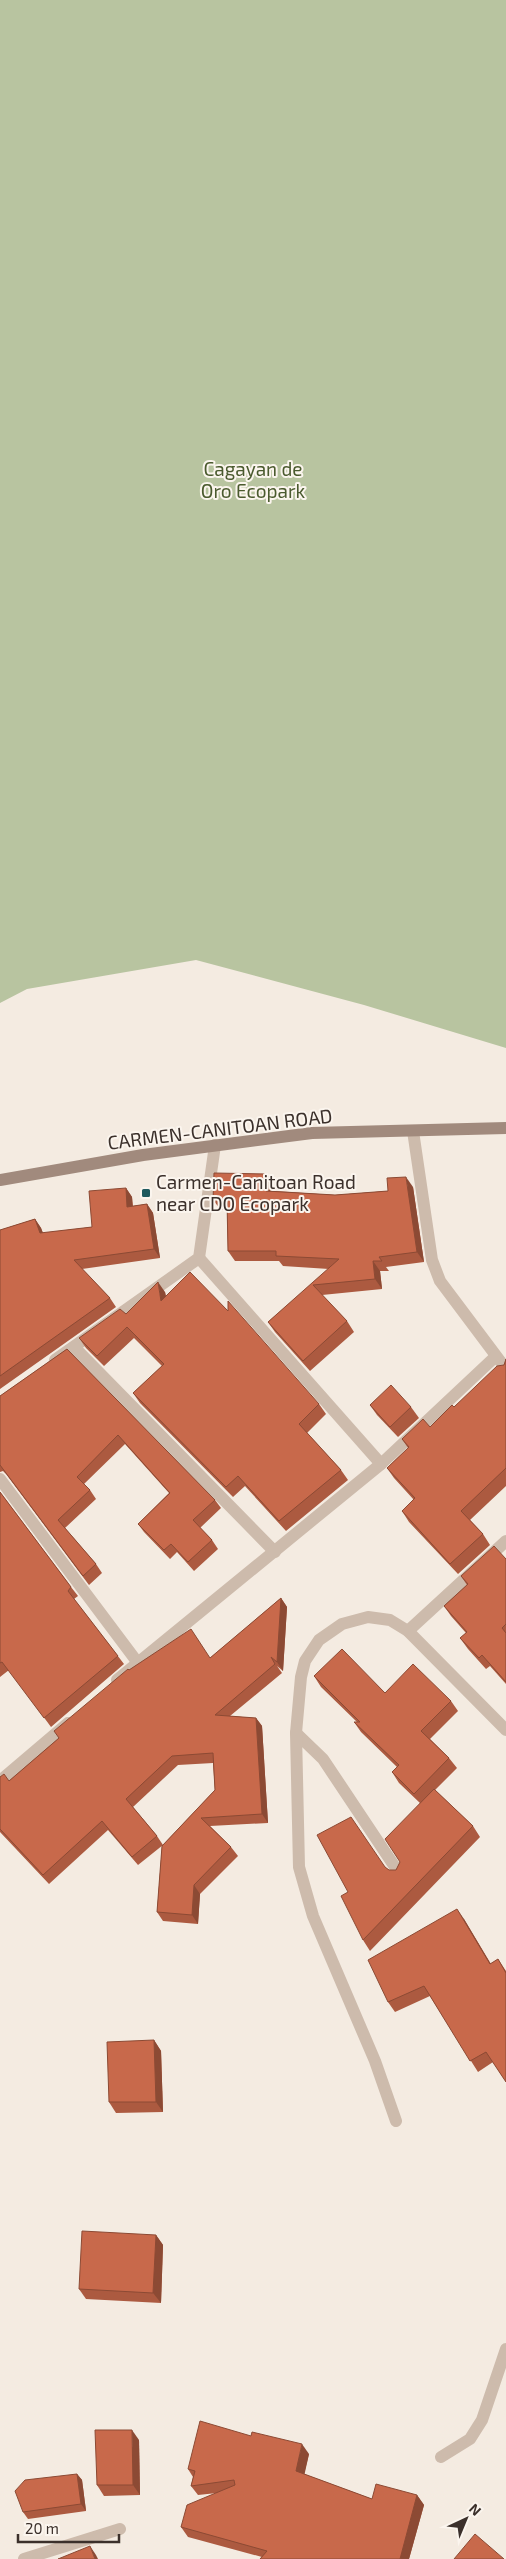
<svg xmlns="http://www.w3.org/2000/svg" width="506" height="2559" font-family="'Exo 2',sans-serif">
  <rect width="100%" height="100%" fill="#f4ebe1"/>
  <polygon fill="#b8c4a0" points="0,0 506,0 506,1048 364,1005 196,960 27,989 0,1003"/>
  <g fill="none" stroke-linecap="round" stroke-linejoin="round">
    <g stroke="#cdbbac" stroke-width="12">
      <polyline points="413,1131 432,1260 440,1281 506,1369"/>
      <polyline points="199,1258 381,1464"/>
      <polyline points="74,1347 275,1552"/>
      <polyline points="55,1360 199,1258 215,1145"/>
      <polyline points="0,1479 138,1663"/>
      <polyline points="408,1631 506,1541"/>
      <polyline points="117,1680 381,1464 495,1357"/>
      <polyline points="296,1733 323,1759 399,1873"/>
      <polyline points="0,1781 68,1723"/>
      <polyline points="396,2121 375,2061 313,1916 299,1867 296,1733 301,1677 305,1661 319,1640 342,1624 368,1617 390,1620 408,1631 506,1730"/>
      <polyline points="441,2457 470,2439 482,2420 506,2349"/>
      <polyline points="24,2559 120,2529"/>
    </g>
    <polyline stroke="#a18a7d" stroke-width="12" points="0,1180 143,1155 312,1133 506,1128"/>
  </g>
  <g fill="#ac5a40">
    <polygon points="274,1184 274,1191 335,1195 388,1191 413,1187 424,1262 386,1267 389,1271 380,1271 382,1289 322,1295 347,1321 354,1332 310,1371 275,1332 268,1322 329,1269 283,1266 279,1261 235,1261 228,1251 227,1210 221,1210 213,1200"/>
    <polygon points="126,1188 132,1197 133,1206 147,1204 153,1213 160,1258 82,1269 110,1298 116,1307 0,1389 0,1230 35,1219 41,1228 43,1233 92,1227"/>
    <polygon points="165,1292 166,1296 319,1404 326,1414 307,1433 341,1470 348,1480 286,1531 245,1486 233,1497 140,1403 133,1393 162,1366 134,1338 104,1366 86,1348 79,1338 126,1314"/>
    <polygon points="67,1349 215,1500 221,1508 200,1528 212,1540 218,1549 194,1571 177,1552 170,1559 144,1532 138,1524 169,1493 125,1444 84,1484 90,1490 96,1499 65,1528 96,1564 102,1573 89,1585 6,1474 3,1471 0,1472 0,1396"/>
    <polygon points="506,1359 506,1486 470,1520 483,1534 490,1545 458,1574 409,1522 402,1511 414,1500 394,1478 387,1468 408,1448 402,1439 430,1427 454,1407 504,1365"/>
    <polygon points="370,1405 411,1407 419,1418 398,1437 377,1415"/>
    <polygon points="0,1492 71,1587 78,1596 74,1599 124,1664 51,1727 9,1670 0,1677"/>
    <polygon points="506,1559 506,1684 490,1666 486,1669 468,1649 460,1638 466,1633 451,1616 444,1606 467,1585 461,1576"/>
    <polygon points="281,1598 287,1607 283,1671 277,1666 282,1673 230,1716 256,1718 262,1726 268,1823 210,1826 231,1847 238,1856 200,1894 198,1924 163,1921 157,1912 162,1846 215,1790 213,1763 178,1765 133,1807 157,1836 163,1845 138,1865 108,1830 49,1884 0,1832 0,1777 9,1781 59,1738 129,1670 210,1658"/>
    <polygon points="314,1676 385,1693 451,1701 458,1711 430,1739 449,1758 457,1768 435,1790 473,1826 480,1837 370,1951 363,1940 348,1892 386,1868 389,1870 396,1870 400,1862 420,1803 399,1783 392,1772 397,1767 361,1732 354,1722 357,1722 321,1687"/>
    <polygon points="464,1919 491,1964 498,1959 506,1971 506,2082 493,2062 478,2072 430,1996 395,2012 388,2002"/>
    <polygon points="154,2040 161,2051 163,2112 116,2113 109,2102"/>
    <polygon points="156,2235 163,2245 161,2303 86,2299 79,2289"/>
    <polygon points="139,2440 140,2495 104,2496 97,2485"/>
    <polygon points="309,2454 304,2474 372,2499 417,2495 424,2505 409,2559 260,2559 262,2557 188,2537 181,2527 217,2493 198,2495 191,2486 193,2477 188,2469"/>
    <polygon points="77,2474 82,2480 86,2511 28,2519 23,2512"/>
  </g>
  <g fill="#8c4a34">
    <polygon points="267,1174 274,1184 274,1201 266,1191"/>
    <polygon points="406,1177 413,1187 424,1262 417,1252"/>
    <polygon points="126,1188 132,1197 133,1216 127,1207"/>
    <polygon points="147,1204 153,1213 160,1258 154,1249"/>
    <polygon points="35,1219 41,1228 46,1242 40,1233"/>
    <polygon points="373,1261 380,1271 382,1289 375,1279"/>
    <polygon points="158,1282 165,1292 168,1311 161,1301"/>
    <polygon points="281,1598 287,1607 283,1671 277,1662"/>
    <polygon points="256,1718 262,1726 268,1823 262,1814"/>
    <polygon points="194,1885 200,1894 198,1924 192,1915"/>
    <polygon points="457,1909 464,1919 497,1975 490,1964"/>
    <polygon points="154,2040 161,2051 163,2112 156,2102"/>
    <polygon points="156,2235 163,2245 161,2303 153,2293"/>
    <polygon points="132,2430 139,2440 140,2495 133,2485"/>
    <polygon points="302,2444 309,2454 303,2481 296,2471"/>
    <polygon points="77,2474 82,2480 86,2511 81,2504"/>
    <polygon points="417,2495 424,2505 409,2559 400,2559"/>
    <polygon points="90,2546 96,2555 98,2559 95,2559"/>
  </g>
  <g fill="#c8694b" stroke="#8c4a34">
    <polygon points="214,1173 267,1174 266,1191 335,1195 388,1191 387,1178 406,1177 417,1252 379,1257 382,1261 373,1261 375,1279 313,1285 347,1321 303,1361 268,1322 339,1259 276,1256 276,1251 228,1251 227,1200 213,1200"/>
    <polygon points="126,1188 127,1207 147,1204 154,1249 74,1260 110,1298 0,1376 0,1230 35,1219 40,1233 92,1227 89,1191"/>
    <polygon points="190,1272 228,1311 228,1301 319,1404 299,1424 341,1470 279,1521 238,1476 226,1487 133,1393 164,1364 127,1327 97,1356 79,1338 120,1309 126,1314 158,1282 161,1301"/>
    <polygon points="67,1349 215,1500 193,1520 212,1540 188,1562 171,1544 164,1550 138,1524 170,1493 118,1435 77,1477 90,1490 58,1520 96,1564 83,1576 0,1465 0,1396"/>
    <polygon points="506,1359 506,1468 461,1511 483,1534 450,1564 402,1511 415,1498 387,1468 409,1447 402,1439 423,1419 430,1427 452,1405 454,1407 497,1366 504,1365"/>
    <polygon points="391,1385 411,1407 390,1427 370,1405"/>
    <polygon points="0,1492 71,1587 68,1591 118,1656 44,1718 2,1662 0,1663"/>
    <polygon points="494,1546 506,1559 506,1624 502,1628 506,1633 506,1682 482,1655 479,1658 460,1638 467,1632 444,1606 468,1584 461,1576"/>
    <polygon points="281,1598 277,1662 271,1657 275,1664 215,1715 256,1718 262,1814 201,1818 231,1847 194,1885 192,1915 157,1912 162,1846 215,1790 213,1753 172,1756 126,1799 157,1836 132,1857 102,1821 43,1875 0,1829 0,1777 4,1774 9,1781 59,1738 54,1731 128,1669 129,1670 191,1629 210,1658"/>
    <polygon points="342,1649 385,1693 413,1664 451,1701 421,1731 449,1758 414,1794 392,1772 399,1765 354,1722 360,1722 314,1676"/>
    <polygon points="434,1789 473,1826 363,1940 341,1896 348,1892 317,1835 351,1817 385,1867 389,1870 396,1870 400,1862 385,1839"/>
    <polygon points="457,1909 490,1964 498,1959 506,1973 506,2082 486,2052 470,2061 424,1986 388,2002 368,1960"/>
    <polygon points="154,2040 156,2102 109,2102 107,2042"/>
    <polygon points="82,2231 156,2235 153,2293 79,2289"/>
    <polygon points="200,2421 251,2436 252,2432 302,2444 296,2471 372,2499 376,2484 417,2495 400,2559 260,2559 267,2551 181,2527 187,2505 235,2485 234,2480 191,2486 195,2471 188,2469"/>
    <polygon points="95,2430 132,2430 133,2485 97,2485"/>
    <polygon points="77,2474 81,2504 23,2512 15,2491 25,2480"/>
    <polygon points="475,2534 504,2559 454,2559"/>
    <polygon points="90,2546 95,2559 58,2559"/>
  </g>
  <rect fill="#1f5a5e" stroke="#fbf5ee" stroke-width="2" x="141" y="1188" width="10" height="10" rx="2.5"/>
  <g text-anchor="middle" stroke-width="4" stroke-linejoin="round" paint-order="stroke">
    <g font-size="19" fill="#4a5a2e" stroke="#fbf5ee">
      <text x="253" y="476">Cagayan de<tspan x="253" dy="22">Oro Ecopark</tspan></text>
    </g>
    <g font-size="19" fill="#3b302b" stroke="#fbf5ee">
      <text transform="translate(220 1129) rotate(-7)" y="7">CARMEN-CANITOAN ROAD</text>
    </g>
    <g font-size="19" fill="#3b302b" stroke="#fbf5ee" text-anchor="start">
      <text x="156" y="1189">Carmen-Canitoan Road<tspan x="156" dy="22">near CDO Ecopark</tspan></text>
    </g>
  </g>
  <g transform="translate(466 2519) rotate(44)" stroke="#fbf5ee" stroke-width="4" paint-order="stroke">
  <path d="M0-4L9 19L0 12L-9 19Z" fill="#3b302b"/>
  <text y="-8" font-size="14" font-weight="bold" text-anchor="middle" fill="#3b302b">N</text>
  </g>
  <path d="M18 2534v8h101v-8" fill="none" stroke="#3b302b" stroke-width="2.5"/>
  <text x="25" y="2534" font-size="15" fill="#3b302b" stroke="#fbf5ee" stroke-width="4" paint-order="stroke">20 m</text>
</svg>
